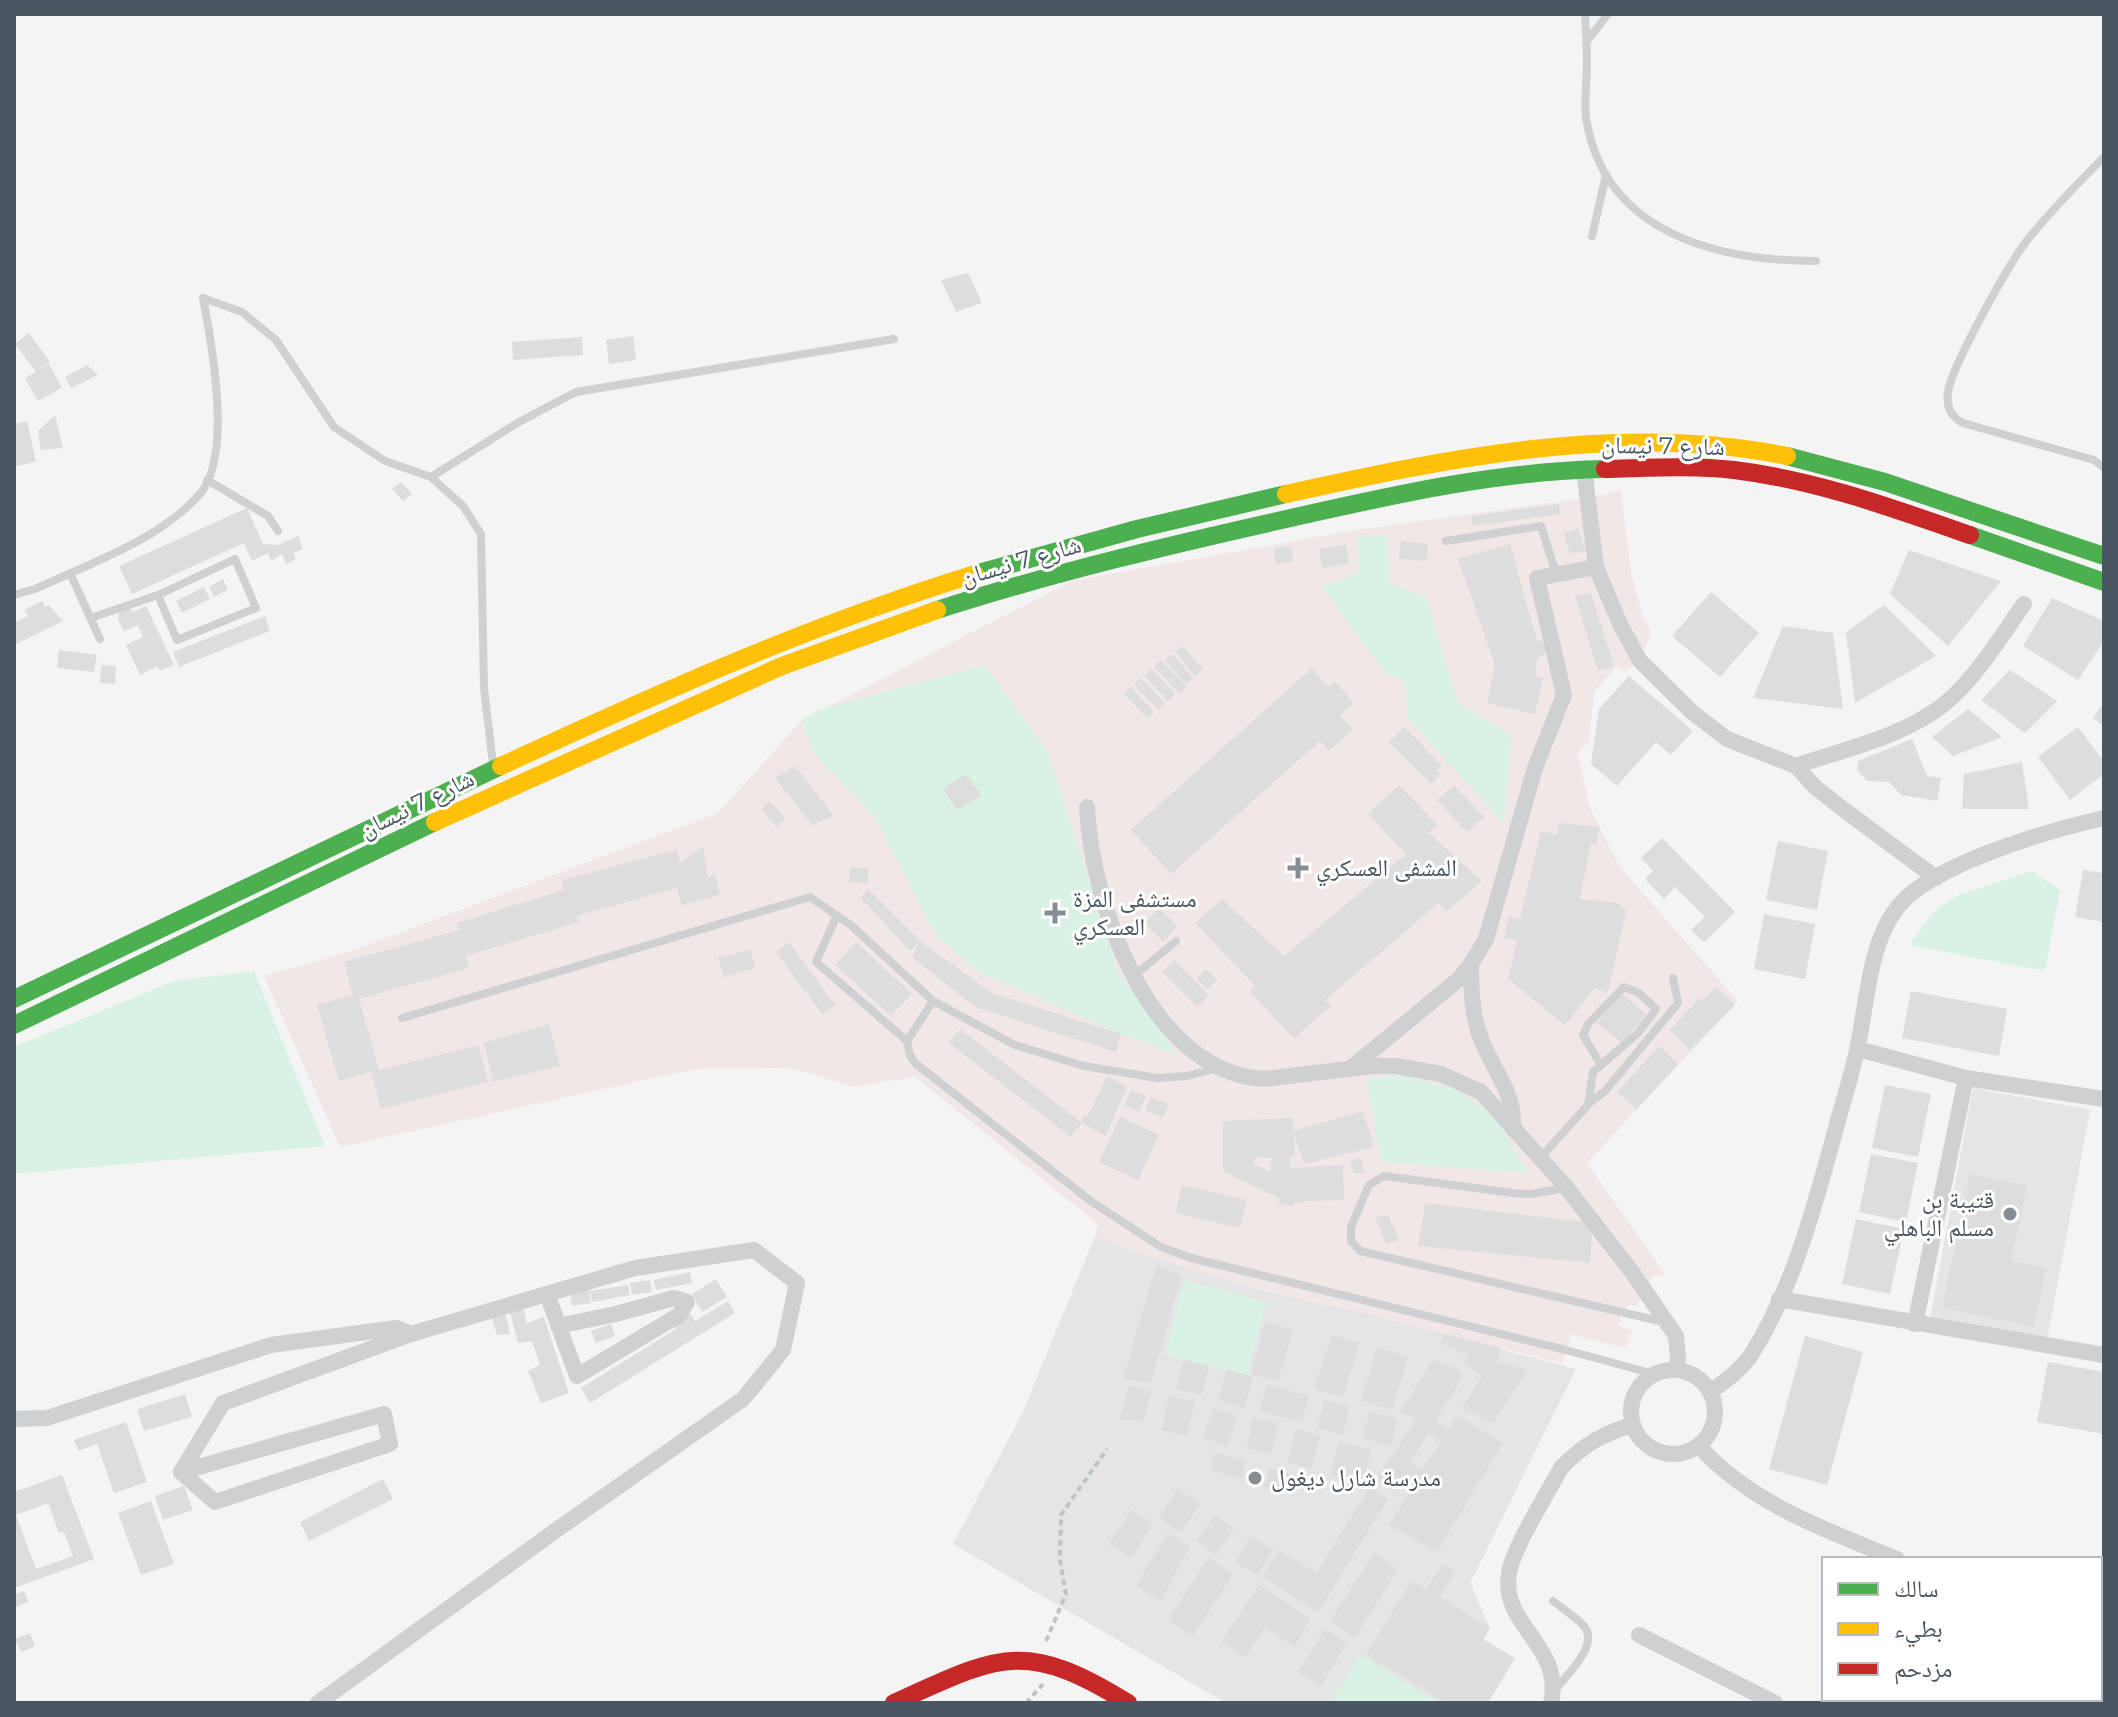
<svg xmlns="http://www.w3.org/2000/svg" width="2118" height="1717" font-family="Montserrat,'Noto Naskh Arabic',sans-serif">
  <rect width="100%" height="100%" fill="#f4f4f4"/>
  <g fill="#e6e5e6">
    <polygon points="1973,1088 2090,1110 2047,1340 1930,1319"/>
    <polygon points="1095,1236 1133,1251 1576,1369 1470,1583 1490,1628 1483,1640 1488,1703 1226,1703 953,1544 1023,1412"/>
  </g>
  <polygon fill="#f1e7e6" points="1621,490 1631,573 1642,614 1651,632 1640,661 1625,671 1616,667 1594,692 1589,742 1577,754 1590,808 1620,867 1738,1001 1587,1163 1665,1274 1655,1276 1636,1291 1642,1297 1635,1307 1629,1304 1623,1313 1618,1325 1632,1331 1625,1348 1572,1335 1562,1363 1372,1315 1258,1290 1133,1251 1095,1236 1098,1224 915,1077 851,1087 808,1072 783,1068 695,1069 340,1147 264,976 349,952 718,813 802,720 1072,581 1349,531 1593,497"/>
  <g fill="#d9f2e3">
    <polygon points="1388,535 1389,583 1425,596 1458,703 1511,735 1504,824 1408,718 1404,680 1386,674 1322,587 1359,573 1357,538"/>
    <polygon points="985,665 1048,752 1117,970 1178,1055 1121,1034 980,972 936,936 876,819 813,752 802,720 818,710"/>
    <polygon points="2032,871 2060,890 2045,971 1909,945 1935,910 1958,895"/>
    <polygon points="254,971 325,1146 14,1174 14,1047 174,981"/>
    <polygon points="1401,1075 1455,1089 1494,1117 1529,1173 1381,1162 1367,1079"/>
    <polygon points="1184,1280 1266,1302 1248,1375 1165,1355"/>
    <polygon points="1360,1655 1441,1703 1331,1703"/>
  </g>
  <g fill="#ddddde" fill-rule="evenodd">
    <polygon points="968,273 982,303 956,312 941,280"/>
    <polygon points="29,333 50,362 38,370 49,364 62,388 38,401 25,378 36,372 15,344"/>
    <polygon points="633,336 636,360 609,364 606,340"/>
    <polygon points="582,337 583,355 513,360 512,342"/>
    <polygon points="87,365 98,375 71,388 65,377"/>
    <polygon points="55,415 63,448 41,450 38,431"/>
    <polygon points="27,421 36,462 16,466 14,424"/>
    <polygon points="401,482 412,494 403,501 392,489"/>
    <polygon points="1559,504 1560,514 1473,526 1471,516"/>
    <polygon points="247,508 263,544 278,545 298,536 303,549 293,553 296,559 286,564 282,554 271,561 268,553 252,561 244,543 132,594 119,566"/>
    <polygon points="1578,528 1586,552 1570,553 1564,533"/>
    <polygon points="1401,541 1428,544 1427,561 1399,559"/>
    <polygon points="1346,544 1349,563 1322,568 1319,549"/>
    <polygon points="1510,544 1537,641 1545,641 1548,651 1537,659 1536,676 1543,678 1535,714 1487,703 1495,665 1458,559"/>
    <polygon points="1291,546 1293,562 1276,564 1274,548"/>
    <polygon points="1909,550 2001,581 1948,646 1890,594"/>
    <polygon points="223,579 228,590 214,597 209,587"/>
    <polygon points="204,587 210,599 182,613 176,601"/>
    <polygon points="1711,592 1759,633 1720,677 1672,636"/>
    <polygon points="1591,593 1614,667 1598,671 1575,596"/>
    <polygon points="2052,598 2104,621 2104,641 2078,680 2023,646"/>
    <polygon points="42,601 45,607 49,605 63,621 14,645 14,623 28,616 24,610"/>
    <polygon points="1884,605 1936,656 1855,703 1846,632"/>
    <polygon points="146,606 174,665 160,671 157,666 140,675 126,645 143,637 138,625 124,631 118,620 119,612 129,607 133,612"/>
    <polygon points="265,616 270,631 179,667 173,652"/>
    <polygon points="1783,626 1833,633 1843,709 1753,698"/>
    <polygon points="1182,646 1203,669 1195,676 1175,652"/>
    <polygon points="59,650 97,655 94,672 57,668"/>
    <polygon points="1173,654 1193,678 1186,684 1165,661"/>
    <polygon points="1161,660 1187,687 1179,693 1154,667"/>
    <polygon points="101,665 116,666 115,684 100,683"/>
    <polygon points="1312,668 1328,687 1335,681 1354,703 1340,715 1353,729 1329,751 1320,741 1171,874 1131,830"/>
    <polygon points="1152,669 1175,694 1168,701 1144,676"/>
    <polygon points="2010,670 2057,701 2025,733 1981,700"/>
    <polygon points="1629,676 1693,731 1671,755 1656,742 1617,786 1591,764 1599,709"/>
    <polygon points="1141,678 1165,703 1158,709 1134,685"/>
    <polygon points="1131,687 1154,712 1147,718 1124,694"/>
    <polygon points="2104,702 2104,726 2093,718"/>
    <polygon points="1968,709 2002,737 1953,756 1932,737"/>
    <polygon points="1405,727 1442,766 1437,770 1441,774 1431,784 1389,742"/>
    <polygon points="2078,727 2104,762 2104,774 2070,800 2038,757"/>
    <polygon points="1912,739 1927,776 1941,778 1937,801 1901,795 1889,782 1867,781 1857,770 1858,761"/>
    <polygon points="2022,762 2029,809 1962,809 1964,774"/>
    <polygon points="795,766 834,816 812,825 775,778"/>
    <polygon points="967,774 981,796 957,810 943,789"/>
    <polygon points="1399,785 1437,825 1429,833 1482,881 1446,912 1439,903 1325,1000 1331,1006 1294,1038 1250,992 1255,986 1195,923 1222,899 1284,956 1406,854 1368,814"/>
    <polygon points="1454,785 1484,817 1467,832 1437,800"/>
    <polygon points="770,802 786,819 777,827 761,810"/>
    <polygon points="1560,823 1600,827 1596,844 1591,843 1580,899 1619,903 1626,911 1608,993 1595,988 1565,1025 1508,979 1517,941 1504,938 1509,917 1520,919 1541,831 1557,835"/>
    <polygon points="1662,838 1735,912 1704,942 1691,930 1705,917 1675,887 1664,899 1645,879 1653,871 1641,858"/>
    <polygon points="1778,841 1828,851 1817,910 1766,900"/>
    <polygon points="703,847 708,878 715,873 720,895 681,905 677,888 576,916 579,922 466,956 469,968 359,999 379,1070 478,1045 488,1082 381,1109 371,1071 339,1081 317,1005 353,995 344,962 459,930 456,923 564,890 561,880 677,850 680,862"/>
    <polygon points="850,867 869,868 868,883 849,882"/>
    <polygon points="2083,870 2104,873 2104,922 2075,917"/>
    <polygon points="867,888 920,941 910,951 861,898"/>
    <polygon points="1159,908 1177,926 1163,942 1145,923"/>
    <polygon points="1764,914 1815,924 1805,979 1754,969"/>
    <polygon points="920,941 992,993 1121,1034 1116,1052 975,1007 912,957"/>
    <polygon points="789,942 835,1005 822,1014 776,952"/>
    <polygon points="856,942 912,994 891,1016 835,965"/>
    <polygon points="751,950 755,968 724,977 718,957"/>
    <polygon points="1174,960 1209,995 1197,1007 1162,972"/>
    <polygon points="1205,969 1218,980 1208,989 1197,979"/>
    <polygon points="1716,987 1735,1005 1690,1050 1670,1030 1700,998 1703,1000"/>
    <polygon points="1911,991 2007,1009 1999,1056 1902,1038"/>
    <polygon points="1621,993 1646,1014 1622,1043 1597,1023"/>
    <polygon points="549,1024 560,1066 493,1082 484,1043"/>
    <polygon points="960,1029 1082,1123 1083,1116 1088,1116 1107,1076 1127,1087 1106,1136 1082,1123 1071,1137 949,1043"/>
    <polygon points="1659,1046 1678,1064 1637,1109 1617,1092"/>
    <polygon points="1885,1085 1931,1094 1918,1157 1872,1148"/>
    <polygon points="1131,1090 1146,1096 1139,1112 1124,1105"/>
    <polygon points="1151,1097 1169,1105 1163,1118 1145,1110"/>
    <polygon points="1363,1111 1374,1147 1304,1164 1293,1131"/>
    <polygon points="1120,1117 1159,1135 1138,1180 1099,1162"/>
    <path d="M1293,1118L1295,1155L1289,1159L1290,1168L1343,1165L1344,1200L1308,1201L1295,1203L1292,1207L1278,1203L1280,1199L1223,1171V1121ZM1255,1157L1272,1158L1270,1172L1254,1164Z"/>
    <polygon points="1871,1154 1918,1163 1906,1222 1859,1212"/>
    <polygon points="1360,1158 1365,1174 1354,1173 1350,1161"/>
    <polygon points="1970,1174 2027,1186 2011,1261 2046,1268 2034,1327 1942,1308"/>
    <polygon points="1182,1185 1247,1200 1240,1228 1176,1213"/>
    <polygon points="1425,1203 1593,1223 1590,1263 1418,1246"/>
    <polygon points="1388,1215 1399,1240 1386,1244 1375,1217"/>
    <polygon points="1856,1219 1904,1229 1890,1294 1842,1284"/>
    <polygon points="1156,1266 1182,1275 1151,1383 1123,1379"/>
    <polygon points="690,1272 692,1283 656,1290 654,1280"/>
    <polygon points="716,1279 727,1297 702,1312 692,1294"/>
    <polygon points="650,1280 652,1292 632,1295 630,1283"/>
    <polygon points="628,1285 630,1295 592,1302 590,1291"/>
    <polygon points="589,1290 591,1303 572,1306 570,1292"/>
    <polygon points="728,1301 735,1313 590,1403 581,1388 676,1329 673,1325 690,1314 695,1321"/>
    <polygon points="523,1308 527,1323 544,1317 569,1393 541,1403 528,1371 540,1365 532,1341 518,1343 510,1312"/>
    <polygon points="505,1311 510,1334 497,1335 491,1315"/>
    <polygon points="1265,1322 1293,1330 1278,1381 1251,1374"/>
    <polygon points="611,1324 615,1336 596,1343 591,1331"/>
    <polygon points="1443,1333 1502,1348 1496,1362 1528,1370 1493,1423 1462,1408 1482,1376 1463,1363 1469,1356 1440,1343"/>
    <polygon points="1332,1335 1360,1343 1343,1397 1314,1389"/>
    <polygon points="1805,1336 1863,1352 1827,1485 1769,1469"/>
    <polygon points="1377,1347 1408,1357 1392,1410 1361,1401"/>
    <polygon points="1184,1360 1209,1366 1202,1395 1176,1389"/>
    <path d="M1433,1360L1459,1369L1463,1376L1436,1421L1449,1429L1457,1415L1503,1443L1437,1552L1389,1525L1416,1483L1403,1475L1393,1490L1376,1480L1416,1419L1400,1412ZM1428,1433L1441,1441L1422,1470L1410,1463Z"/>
    <polygon points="2048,1362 2104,1372 2104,1434 2037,1422"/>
    <polygon points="1227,1369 1253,1377 1244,1408 1218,1400"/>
    <polygon points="1267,1384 1309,1396 1302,1422 1259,1411"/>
    <polygon points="1129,1385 1152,1392 1143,1422 1119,1419"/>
    <polygon points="185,1394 192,1417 144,1431 137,1409"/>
    <polygon points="1169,1396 1195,1402 1187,1436 1161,1430"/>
    <polygon points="1324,1400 1350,1406 1343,1435 1317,1428"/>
    <polygon points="1213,1408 1237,1416 1228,1446 1203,1438"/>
    <polygon points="1370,1412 1397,1419 1391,1446 1362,1438"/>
    <polygon points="1253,1418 1278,1423 1271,1454 1247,1448"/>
    <polygon points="126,1422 147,1482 114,1493 97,1444 78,1451 74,1440"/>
    <polygon points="1296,1429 1320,1436 1311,1469 1287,1462"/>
    <polygon points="1339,1441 1371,1450 1364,1482 1330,1475"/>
    <polygon points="1215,1453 1246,1461 1242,1479 1210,1470"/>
    <polygon points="1269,1469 1297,1476 1292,1494 1264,1487"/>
    <path d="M62,1475L94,1559L14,1588V1492ZM48,1503L59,1533L64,1532L73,1556L36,1569L16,1515Z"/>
    <polygon points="383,1479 393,1499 309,1541 300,1522"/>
    <polygon points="184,1486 193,1510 163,1520 155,1496"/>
    <polygon points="1370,1487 1388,1499 1318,1612 1262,1577 1279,1550 1316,1573"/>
    <polygon points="1177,1489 1200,1504 1181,1532 1159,1518"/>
    <polygon points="151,1501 174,1564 141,1575 118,1513"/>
    <polygon points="1131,1510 1153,1524 1131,1558 1109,1544"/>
    <polygon points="1215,1515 1234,1528 1216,1555 1197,1541"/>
    <polygon points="1167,1534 1190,1546 1161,1601 1136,1586"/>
    <polygon points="1251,1536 1273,1550 1257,1575 1235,1562"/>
    <polygon points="1374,1553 1398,1569 1355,1638 1330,1621"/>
    <polygon points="1208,1558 1233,1574 1193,1636 1168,1620"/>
    <polygon points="1443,1564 1455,1572 1439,1597 1490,1628 1483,1639 1515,1658 1488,1703 1447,1703 1366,1655 1411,1581 1426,1589"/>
    <polygon points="1259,1585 1310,1619 1295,1647 1265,1627 1246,1657 1221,1642"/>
    <polygon points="24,1591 28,1602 14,1608 14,1595"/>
    <polygon points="1325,1629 1347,1643 1321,1686 1298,1672"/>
    <polygon points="30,1633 35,1646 21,1652 15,1639"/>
  </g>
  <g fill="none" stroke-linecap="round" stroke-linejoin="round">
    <g stroke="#bcc7c4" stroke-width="4" stroke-dasharray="6 4" stroke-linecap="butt">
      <polyline points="1046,1641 1066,1594 1060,1560 1061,1515 1107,1449"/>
      <polyline points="1026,1703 1043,1684"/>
    </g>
    <g stroke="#ced0d2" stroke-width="8">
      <path d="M1585,14C1586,30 1587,46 1587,63C1587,81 1584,99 1586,117C1603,233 1717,261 1816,261"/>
      <polyline points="1587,41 1608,14"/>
      <path d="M2104,157C2078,183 2052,210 2028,239C2010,262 1952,365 1948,392C1946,406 1951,417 1963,423L2094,460L2104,468"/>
      <polyline points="1592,236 1606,175"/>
      <polyline points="431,477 519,422 576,392 894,339"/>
      <polyline points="207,480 268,516 278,531"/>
      <polyline points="1446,541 1541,526 1556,574"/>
      <polyline points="70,573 100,639"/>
      <path d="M14,595L35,589C89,564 159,540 199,495C233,458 212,344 203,298L242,312L276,340L334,427L385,461L431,477L463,506L481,534L484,688L493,764"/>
      <polyline points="91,618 158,595 235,559 256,608 177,640 158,595"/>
      <polyline points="837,915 816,962 907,1041"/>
      <polyline points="1134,976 1176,941"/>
      <polyline points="933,1001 907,1041 910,1055 915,1063 1092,1202 1161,1247 1191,1258 1566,1350 1654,1374"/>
      <polyline points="402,1018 810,897 852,926 933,1001 1015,1045 1084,1066 1157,1078 1187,1076 1217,1068"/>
      <polyline points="1588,1104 1606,1090 1678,1003 1673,978"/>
      <polyline points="1540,1158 1588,1105 1593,1072 1638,1033 1656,1009 1639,993 1624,987 1588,1024 1583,1035 1601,1065"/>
      <polyline points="1565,1188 1531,1194 1513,1193 1384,1176 1369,1185 1351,1227 1351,1241 1360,1251 1664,1322"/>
      <path d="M1553,1601C1563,1609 1574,1616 1583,1625C1601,1644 1567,1674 1556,1689"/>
    </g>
    <g stroke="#ced0d2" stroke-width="16">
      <polyline points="1584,469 1596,567 1620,624 1640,661 1693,713 1727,739 1796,766 1815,787 1843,809 1936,878"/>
      <path d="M1796,766C1845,749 1902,737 1943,705C1974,681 2001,636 2024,604"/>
      <path d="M1087,807C1092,905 1149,1072 1264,1079L1373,1066H1396L1441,1074L1481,1092L1566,1187L1632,1272L1676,1336L1678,1358L1677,1369"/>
      <path d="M1471,964C1471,992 1472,1020 1484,1046C1497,1075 1515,1095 1513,1129"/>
      <polyline points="1858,1049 1966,1078 2104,1099"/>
      <polyline points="1351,1068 1459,979 1471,964 1486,939 1535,768 1564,695 1537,578 1596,567"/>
      <polyline points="547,1294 577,1376 679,1315 687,1302 674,1298 616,1314 558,1326"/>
      <polyline points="1779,1299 2104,1355"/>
      <polyline points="1915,1324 1966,1078"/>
      <circle cx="1673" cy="1412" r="42"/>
      <path d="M1711,1391C1726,1381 1741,1370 1751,1355C1792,1290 1813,1212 1833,1139C1841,1107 1852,1076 1858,1045C1868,998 1869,937 1903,901C1941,862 2050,830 2104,818"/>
      <polygon points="384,1414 390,1444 215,1502 181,1472"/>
      <polyline points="14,1419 47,1418 271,1345 396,1328 411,1334"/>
      <path d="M1699,1446C1751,1504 1826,1530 1897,1559"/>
      <polyline points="181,1472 223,1403 411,1334 635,1268 754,1250 797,1283 783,1350 743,1399 562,1526 318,1703"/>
      <polyline points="1639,1635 1775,1703"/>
      <polyline points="2100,1637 2104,1638"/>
      <path d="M1551,1703C1564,1644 1500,1627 1509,1573C1513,1548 1547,1494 1561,1468C1582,1446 1603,1433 1633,1425"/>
    </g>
    <g stroke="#4caf50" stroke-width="18">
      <polyline points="1787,456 1885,482 2104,556"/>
      <polyline points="1970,535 2104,582"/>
      <polyline points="975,574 1137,529 1286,494"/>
      <path d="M937,610C1055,572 1174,544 1295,517C1397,494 1500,471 1605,469"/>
      <polyline points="14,999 501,766"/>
      <polyline points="14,1025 435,822"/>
    </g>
    <g stroke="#ffc107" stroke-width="18">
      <path d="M1286,494C1448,458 1622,422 1787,456"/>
      <path d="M501,766C656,694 812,624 975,574"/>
      <polyline points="435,822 782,666 937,610"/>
    </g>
    <g stroke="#c62828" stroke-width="18">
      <path d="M1605,469C1648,468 1691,465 1734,470C1816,480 1892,508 1970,535"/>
      <path d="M894,1703C998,1656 1024,1638 1128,1703"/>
    </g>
  </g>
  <g fill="#868d94" stroke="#fff" stroke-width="3">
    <path d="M1294 856h8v8h8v8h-8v8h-8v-8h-8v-8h8z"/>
    <path d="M1051 901h8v8h8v8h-8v8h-8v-8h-8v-8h8z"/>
    <circle cx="2010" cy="1214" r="8"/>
    <circle cx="1255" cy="1478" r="8"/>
  </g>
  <g text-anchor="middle" stroke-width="6" stroke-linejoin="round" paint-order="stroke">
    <g font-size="24" fill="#4a5661" stroke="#fff">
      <text transform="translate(1663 446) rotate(1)" y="8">شارع 7 نيسان</text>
      <text transform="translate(1021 561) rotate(-16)" y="8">شارع 7 نيسان</text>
      <text transform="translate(417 804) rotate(-26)" y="8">شارع 7 نيسان</text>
    </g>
    <g font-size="24" fill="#4a5661" stroke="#fff" text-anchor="start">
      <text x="1316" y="876">المشفى العسكري</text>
      <text x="1073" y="907">مستشفى المزة<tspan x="1073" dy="28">العسكري</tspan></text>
      <text x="1994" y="1208" text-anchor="end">قتيبة بن<tspan x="1994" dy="28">مسلم الباهلي</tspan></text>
      <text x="1271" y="1486">مدرسة شارل ديغول</text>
    </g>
  </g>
  <rect width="2118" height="1717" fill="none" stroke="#4a5661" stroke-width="32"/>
  <rect x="1822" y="1557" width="280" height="144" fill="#ffffff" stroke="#b7bbc0" stroke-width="2"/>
  <rect x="1838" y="1583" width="40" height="12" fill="#4caf50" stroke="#b7bbc0" stroke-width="2"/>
  <text x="1894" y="1597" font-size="24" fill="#4a5661">سالك</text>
  <rect x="1838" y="1623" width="40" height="12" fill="#ffc107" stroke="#b7bbc0" stroke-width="2"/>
  <text x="1894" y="1637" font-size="24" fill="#4a5661">بطيء</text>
  <rect x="1838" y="1663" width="40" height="12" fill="#c62828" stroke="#b7bbc0" stroke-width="2"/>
  <text x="1894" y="1677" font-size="24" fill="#4a5661">مزدحم</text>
</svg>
